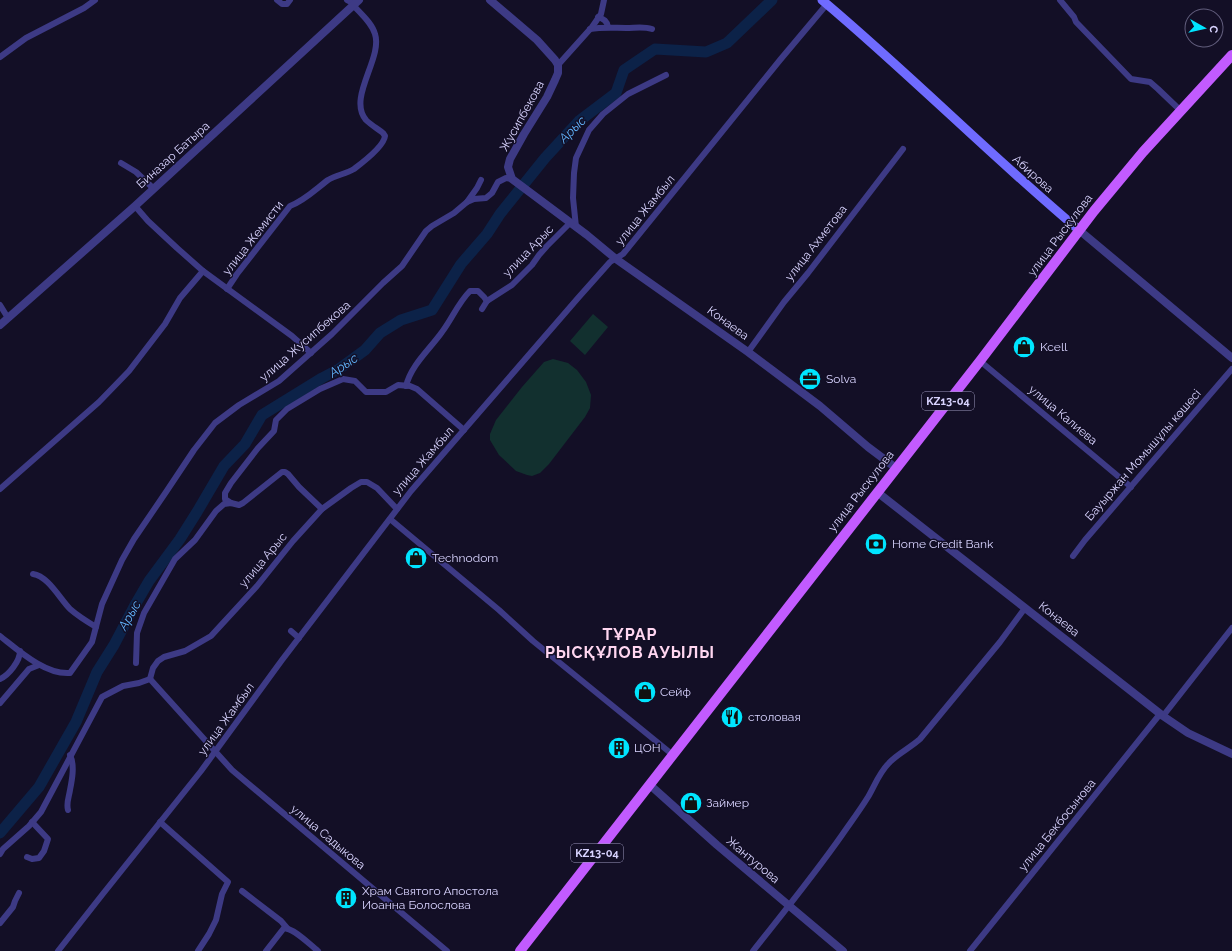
<svg xmlns="http://www.w3.org/2000/svg" width="1232" height="951" font-family="Raleway,sans-serif">
  <rect width="100%" height="100%" fill="#130f26"/>
  <g fill="#12302f">
    <polygon points="593,314 608,327 585,355 570,341"/>
    <polygon points="553,359 568,363 577,370 586,382 591,395 590,408 585,417 549,464 540,473 532,476 527,475 516,471 499,455 490,440 490,434 496,420 522,387 544,362"/>
  </g>
  <g fill="none" stroke-linecap="round" stroke-linejoin="round">
    <polyline stroke="#0c2248" stroke-width="11" points="0,833 39,787 76,722 97,672 114,645 135,605 149,581 180,539 197,512 224,466 245,444 262,415 322,378 339,369 365,350 380,333 401,320 432,310 461,264 487,234 500,214 545,158 579,121 616,93 624,70 655,49 706,52 727,43 772,0"/>
    <g stroke="#3d3a85" stroke-width="6">
      <polyline points="277,0 282,4 287,4 290,0"/>
      <polyline points="347,0 355,4"/>
      <polyline points="1060,0 1074,17 1076,22 1131,79 1150,82 1158,89 1181,111"/>
      <path d="M598,17C604,19 607,21 608,27"/>
      <path d="M590,29C603,27 614,28 626,28C635,28 643,26 652,29"/>
      <polyline points="0,57 26,38 84,8 95,0"/>
      <polyline points="558,65 592,27 601,14 604,0"/>
      <polyline points="121,163 136,172 154,189"/>
      <polyline points="467,202 477,188 481,180"/>
      <polyline points="135,206 148,221 177,248 203,271 292,336 311,353"/>
      <polyline points="576,227 573,198 574,173 576,158 589,130 603,114 628,94 666,75"/>
      <path d="M227,289L237,274L290,206C304,201 316,189 328,180C336,175 346,174 354,169C362,163 384,146 385,136L383,133C378,129 371,125 366,120C347,98 383,58 375,34C372,23 361,14 353,5"/>
      <polyline points="0,305 8,318"/>
      <polyline points="482,309 487,301 512,285 532,265 539,255 547,246 570,223"/>
      <polyline points="748,352 784,302 808,273 903,149"/>
      <polyline points="980,361 1094,456 1131,487"/>
      <path d="M406,386C411,365 430,349 442,332C452,319 458,303 470,291H478L484,297L487,301"/>
      <polyline points="0,489 99,402 129,371 165,324 180,298 203,271"/>
      <polyline points="231,503 225,499 225,493 231,483 258,448 274,431 276,420 287,409 320,389 343,379 355,381 366,392 386,392 398,385 410,386 417,389 464,430"/>
      <polyline points="390,519 499,610 533,641 673,755"/>
      <polyline points="1073,556 1085,540 1232,369"/>
      <path d="M33,574C48,576 60,599 70,609C78,616 86,621 96,627"/>
      <polyline points="291,631 299,638"/>
      <path d="M0,636C18,650 45,675 70,673L92,642L102,604L122,560L134,539L166,492L194,450L215,423L239,405L279,381L332,334L383,283L402,266L426,231L432,226L454,213L467,202L474,199L486,198L492,193L498,182L506,178L512,179"/>
      <polyline points="136,663 137,633 144,613 175,559 195,540 216,511 224,504 231,503 239,505 243,503 282,472 285,472 288,474 299,487 322,509"/>
      <path d="M0,679C9,675 20,661 20,651"/>
      <polyline points="150,679 153,668 158,661 164,657 185,651 211,636 257,586 293,541 322,509 351,488 361,482 367,482 377,488 397,509"/>
      <polyline points="0,703 29,669 39,665"/>
      <polyline points="1163,716 1232,628"/>
      <path d="M68,810C66,803 69,797 70,790C72,780 75,765 70,755"/>
      <polyline points="160,822 228,882 222,894 216,920 209,934 198,951"/>
      <polyline points="0,854 3,849 29,826 41,812 102,697 123,686 139,683 150,679 232,770 447,951"/>
      <polyline points="27,857 32,859 39,858 44,851 48,839 32,822"/>
      <polyline points="242,891 281,921 287,928"/>
      <polyline points="0,923 13,907 15,901 19,893"/>
      <polyline points="58,951 102,895 201,771 282,660 411,491 578,298 610,262 623,254 670,196 780,60 827,4"/>
      <path d="M266,951L284,928C295,929 309,944 318,951"/>
      <path d="M753,951C783,913 814,875 842,835C851,822 860,810 868,797C875,785 879,773 889,763C897,754 910,748 920,739L1000,642L1025,608"/>
      <polyline points="970,951 1160,714"/>
    </g>
    <g stroke="#3d3a85" stroke-width="8">
      <polyline points="490,0 537,40 555,60 558,65 558,73 555,80 547,97 524,134 510,159 508,167 512,179 587,235 616,259 748,352 820,406 868,447 896,468"/>
      <polyline points="1079,230 1232,358"/>
      <polyline points="0,325 135,206 359,0"/>
      <polyline points="877,492 1163,716 1188,733 1232,754"/>
      <polyline points="650,785 717,845 843,951"/>
    </g>
    <path stroke="#6f6bff" stroke-width="9" d="M822,0C910,74 991,156 1079,230"/>
    <polyline stroke="#c25bff" stroke-width="10" points="520,951 980,361 1094,211 1143,152 1232,55"/>
  </g>
  <defs>
    <g id="shop-disc" transform="scale(1.15)"><circle r="9.5" fill="#00e5ff" stroke="#130f26"/><path d="M-5-2.5h2.3a2.7 3.5 0 0 1 5.4 0H5L5.5 6h-11ZM-1.5-2.5h3a1.5 2.3 0 0 0-3 0Z" fill="#111"/></g>
    <g id="office-disc" transform="scale(1.15)"><circle r="9.5" fill="#00e5ff" stroke="#130f26"/><path d="M-6-3h4V-5.5h4V-3h4V5H-6ZM-1-4.5V-3h2v-1.5ZM-6 0V1H6V0Z" fill="#111"/></g>
    <g id="bank-disc" transform="scale(1.15)"><circle r="9.5" fill="#00e5ff" stroke="#130f26"/><path d="M-6-4H6V4H-6ZM0-2.3a2.3 2.3 0 1 0 0 4.6a2.3 2.3 0 1 0 0-4.6Z" fill="#111"/></g>
    <g id="restaurant-disc" transform="scale(1.15)"><circle r="9.5" fill="#00e5ff" stroke="#130f26"/><path d="M-5-6h1v4h1v-4h1v4h1v-4h1v5L-1.5 .5V6h-2V.5L-5-1ZM5-6V6H3V1.5H1.5Q1.5-4 5-6Z" fill="#111"/></g>
    <g id="building-disc" transform="scale(1.15)"><circle r="9.5" fill="#00e5ff" stroke="#130f26"/><path d="M-4-6H4V6H1V3H-1V6H-4ZM-2.5-4.3h1.7v1.8h-1.7ZM.8-4.3h1.7v1.8H.8ZM-2.5-1h1.7V.8h-1.7ZM.8-1h1.7V.8H.8Z" fill="#111"/></g>
  </defs>
  <g fill-rule="evenodd">
    <use href="#shop-disc" x="1024" y="347"/>
    <use href="#office-disc" x="810" y="379"/>
    <use href="#bank-disc" x="876" y="544"/>
    <use href="#shop-disc" x="416" y="558"/>
    <use href="#shop-disc" x="645" y="692"/>
    <use href="#restaurant-disc" x="732" y="717"/>
    <use href="#building-disc" x="619" y="748"/>
    <use href="#shop-disc" x="691" y="803"/>
    <use href="#building-disc" x="346" y="898"/>
  </g>
  <g text-anchor="middle" stroke-width="3" stroke-linejoin="round" paint-order="stroke">
    <g fill="#130f26" stroke="#9e99be" stroke-width="1">
      <rect x="922" y="392" width="52" height="18" rx="3"/>
      <rect x="571" y="844" width="52" height="18" rx="3"/>
    </g>
    <g font-size="11" font-weight="bold" fill="#d9d4ff">
      <text x="948" y="405">KZ13-04</text>
      <text x="597" y="857">KZ13-04</text>
    </g>
    <g font-size="12" fill="#d9d4ff" stroke="#130f26">
      <text transform="translate(522 116) rotate(-61)" y="4">Жусипбекова</text>
      <text transform="translate(173 155) rotate(-42)" y="4">Биназар Батыра</text>
      <text transform="translate(1033 174) rotate(42)" y="4">Абирова</text>
      <text transform="translate(645 210) rotate(-51)" y="4">улица Жамбыл</text>
      <text transform="translate(1060 235) rotate(-53)" y="4">улица Рыскулова</text>
      <text transform="translate(253 238) rotate(-52)" y="4">улица Жемисти</text>
      <text transform="translate(816 243) rotate(-52)" y="4">улица Ахметова</text>
      <text transform="translate(528 251) rotate(-46)" y="4">улица Арыс</text>
      <text transform="translate(728 323) rotate(36)" y="4">Конаева</text>
      <text transform="translate(305 341) rotate(-41)" y="4">улица Жусипбекова</text>
      <text transform="translate(1063 415) rotate(40)" y="4">улица Калиева</text>
      <text transform="translate(1143 455) rotate(-49)" y="4">Бауыржан Момышұлы көшесі</text>
      <text transform="translate(423 461) rotate(-49)" y="4">улица Жамбыл</text>
      <text transform="translate(861 491) rotate(-52)" y="4">улица Рыскулова</text>
      <text transform="translate(263 560) rotate(-50)" y="4">улица Арыс</text>
      <text transform="translate(1059 619) rotate(38)" y="4">Конаева</text>
      <text transform="translate(226 719) rotate(-54)" y="4">улица Жамбыл</text>
      <text transform="translate(1057 825) rotate(-51)" y="4">улица Бекбосынова</text>
      <text transform="translate(328 837) rotate(40)" y="4">улица Садыкова</text>
      <text transform="translate(753 860) rotate(40)" y="4">Жантурова</text>
    </g>
    <g font-size="12" fill="#d9d4ff" stroke="#130f26" text-anchor="start">
      <text x="1040" y="351">Kcell</text>
      <text x="826" y="383">Solva</text>
      <text x="892" y="548">Home Credit Bank</text>
      <text x="432" y="562">Technodom</text>
      <text x="660" y="696">Сейф</text>
      <text x="748" y="721">столовая</text>
      <text x="634" y="752">ЦОН</text>
      <text x="706" y="807">Займер</text>
      <text x="362" y="895">Храм Святого Апостола<tspan x="362" dy="14">Иоанна Болослова</tspan></text>
    </g>
    <g font-size="13" font-style="italic" fill="#62b6ff" stroke="#130f26">
      <text transform="translate(572 129) rotate(-45)" y="5">Арыс</text>
      <text transform="translate(343 365) rotate(-34)" y="5">Арыс</text>
      <text transform="translate(129 615) rotate(-60)" y="5">Арыс</text>
    </g>
    <g font-size="16" font-weight="bold" letter-spacing="1" fill="#ffd6f0" stroke="#130f26">
      <text x="630" y="640">ТҰРАР<tspan x="630" dy="18">РЫСҚҰЛОВ АУЫЛЫ</tspan></text>
    </g>
  </g>
  <g transform="translate(1204 28) rotate(98)"><circle r="19" fill="#130f26" stroke="#625e7d"/>
  <path d="M0-3L7 15L0 10L-7 15Z" fill="#00e5ff"/>
  <text y="-6" font-size="11" font-weight="bold" text-anchor="middle" fill="#d9d4ff">С</text>
  </g>
</svg>
